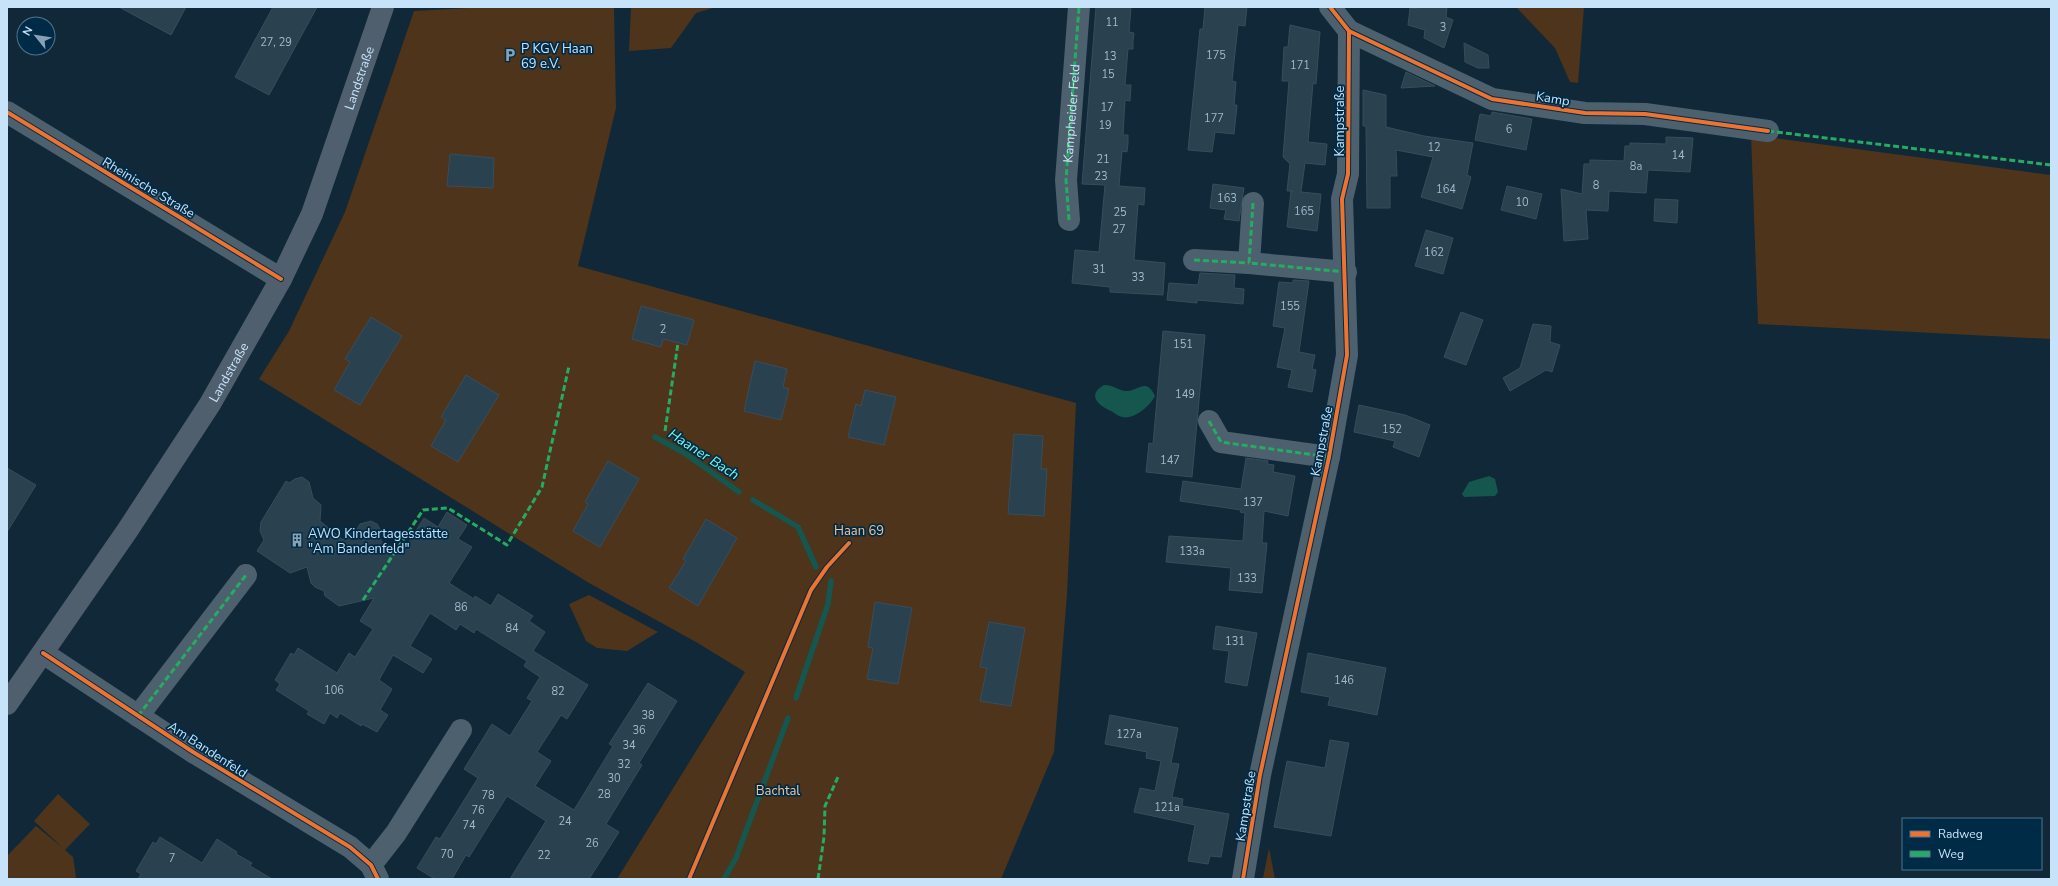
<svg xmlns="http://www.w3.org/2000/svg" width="2058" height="886" font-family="'Nunito Sans',sans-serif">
  <rect width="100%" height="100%" fill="#102837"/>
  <g fill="#4d341b">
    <polygon points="486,7 614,7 616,108 578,266 1076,403 1067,595 1054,752 1001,879 617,879 745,672 696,642 589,583 259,379 289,331 345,212 414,11"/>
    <polygon points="631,7 716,7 696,13 671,48 629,51"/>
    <polygon points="1516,7 1584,7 1578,83 1570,82 1555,48"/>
    <polygon points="1751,135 2051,175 2051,339 1758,324"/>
    <polygon points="589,595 658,632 627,651 597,648 586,641 569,604"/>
    <polygon points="58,794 90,824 65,850 73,857 76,877 74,879 7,879 7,856 36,826 63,848 34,821"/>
    <polygon points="1269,848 1275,879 1263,879 1263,878"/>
  </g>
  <g fill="#15564f">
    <path d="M1104,385C1114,385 1118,390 1125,391C1138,392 1146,376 1155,396C1150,406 1134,420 1122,417C1118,416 1115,413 1111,411C1099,406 1086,395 1104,385Z"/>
    <polygon points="1489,476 1495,479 1498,492 1495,496 1464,497 1462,494 1469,482"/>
  </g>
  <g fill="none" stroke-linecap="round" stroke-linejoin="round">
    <g stroke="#15564f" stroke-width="5.5">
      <polyline points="655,437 686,454 739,492"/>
      <polyline points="753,500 798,527 816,567"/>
      <polyline points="796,698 828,604 831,581"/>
      <polyline points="724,879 736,858 788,718"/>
    </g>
  </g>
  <g fill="#2a414f" stroke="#384d5c">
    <polygon points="119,7 186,7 171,35"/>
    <polygon points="273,7 317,7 269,95 235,77"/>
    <polygon points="1096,7 1131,7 1129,32 1134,33 1133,41 1133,49 1128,49 1125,85 1131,85 1130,101 1125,100 1123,135 1128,135 1128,143 1127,152 1122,151 1119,186 1145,188 1144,205 1138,204 1134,260 1165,263 1163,295 1110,292 1110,287 1072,283 1075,250 1099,252 1105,185 1082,184"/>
    <polygon points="1205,7 1247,7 1245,26 1238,25 1232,81 1236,82 1234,105 1237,105 1234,134 1215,132 1212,152 1188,150 1200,29 1203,29"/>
    <polygon points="1419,7 1447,7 1446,17 1453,20 1444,48 1424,38 1425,30 1408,25 1410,8 1419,9"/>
    <polygon points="1290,25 1320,32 1316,84 1313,83 1308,142 1327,144 1325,165 1305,163 1301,192 1321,194 1317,231 1287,227 1291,191 1293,191 1287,191 1290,164 1283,157 1289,81 1282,81 1284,47 1288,47"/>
    <polygon points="1464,43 1488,55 1489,68 1478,68 1465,62"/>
    <polygon points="1406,72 1435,86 1401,88"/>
    <polygon points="1363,90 1386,95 1386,127 1424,136 1473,143 1467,175 1471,177 1462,209 1421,197 1433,157 1396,150 1397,176 1390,176 1390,208 1367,208 1366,126 1363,126"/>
    <polygon points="1492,112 1532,119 1526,150 1475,140 1480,114 1491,116"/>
    <polygon points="1666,137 1693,138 1690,172 1648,170 1646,193 1609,191 1608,211 1586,210 1588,239 1564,241 1561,189 1582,194 1584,164 1590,164 1590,160 1624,161 1625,146 1630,146 1630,143 1666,144"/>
    <polygon points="450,154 494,158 493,188 447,186"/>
    <polygon points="1213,184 1244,188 1239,221 1224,219 1226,210 1210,208"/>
    <polygon points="1507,186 1542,194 1536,219 1501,210"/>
    <polygon points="1655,199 1678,200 1677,223 1654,221"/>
    <polygon points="1426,230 1453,238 1443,274 1415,266"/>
    <polygon points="1200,273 1235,275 1234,288 1244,289 1243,304 1197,300 1197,303 1167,300 1169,283 1198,285"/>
    <polygon points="1293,280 1309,281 1299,352 1315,355 1312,369 1316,370 1312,392 1288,387 1292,370 1277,367 1285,328 1273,326 1279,282 1293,283"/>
    <polygon points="641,306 694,320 687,345 663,339 661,347 632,339"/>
    <polygon points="1461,312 1483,320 1466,365 1444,357"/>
    <polygon points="371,317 402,336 360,405 334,390 350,362 345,359"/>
    <polygon points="1533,324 1551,326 1550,342 1560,345 1552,372 1546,370 1510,391 1503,378 1520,368"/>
    <polygon points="1163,331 1205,335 1192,477 1146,472 1149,443 1153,444"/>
    <polygon points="755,361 787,369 783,387 789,389 781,420 744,411"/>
    <polygon points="466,375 499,395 458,462 431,446 446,420 441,417"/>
    <polygon points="865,390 896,397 884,445 848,437 856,404 861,406"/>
    <polygon points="1359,405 1405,415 1430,425 1419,457 1393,447 1395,441 1354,432"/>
    <polygon points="1014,434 1043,436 1041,469 1047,469 1044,516 1008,514"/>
    <polygon points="1246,458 1268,461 1267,464 1274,465 1273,472 1295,476 1288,516 1264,511 1262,543 1267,543 1262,593 1229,590 1231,568 1166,562 1169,536 1243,541 1245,513 1240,512 1241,510 1180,501 1183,481 1241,489"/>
    <polygon points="608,461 639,479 600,547 573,531 588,504 585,502"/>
    <polygon points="7,468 36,485 7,532"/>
    <polygon points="302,477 309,482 313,498 321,505 320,521 343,540 348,532 354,535 360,524 371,521 377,524 380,529 381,541 400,556 424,518 438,527 447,512 467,525 458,539 472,547 449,583 474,599 475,596 491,606 498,594 533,616 529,621 545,632 533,651 588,685 567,719 561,715 537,752 551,761 535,786 574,810 613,746 609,744 648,683 677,701 639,763 642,765 606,824 619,832 589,879 510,879 546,821 507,796 469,857 466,855 452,879 435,879 417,868 436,837 440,839 478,778 464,769 492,724 510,736 532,701 527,698 540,677 524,666 527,661 476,629 474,633 460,624 456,630 430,613 410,646 432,659 423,673 393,655 379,680 392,689 380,710 388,715 377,732 362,724 361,726 340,713 337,718 330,713 324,724 307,714 309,711 276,690 280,684 275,680 291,653 294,655 298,648 337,673 349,653 355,657 373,629 360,621 374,598 339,606 325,596 324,591 315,587 311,583 307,567 290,573 257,551 264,540 260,531 261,522 286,481 289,483 295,479"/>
    <polygon points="706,519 737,538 698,606 669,588 686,561 683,559"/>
    <polygon points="875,602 912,608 898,684 867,679 873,648 868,647"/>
    <polygon points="989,622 1025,628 1011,706 980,701 987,668 980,667"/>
    <polygon points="1216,626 1257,633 1247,686 1225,682 1229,651 1213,649"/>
    <polygon points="1308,653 1386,668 1377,715 1328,705 1330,697 1301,692"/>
    <polygon points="1110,715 1178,728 1171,763 1179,764 1172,797 1183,799 1182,806 1229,814 1221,857 1210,856 1208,864 1188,861 1195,825 1134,812 1140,788 1155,791 1161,761 1146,758 1147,752 1105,744"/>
    <polygon points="1330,740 1349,743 1331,836 1274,827 1287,761 1325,768"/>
    <polygon points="160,837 202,863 217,839 237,852 236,854 252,863 250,866 272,879 138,879 141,874 136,871 153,842 156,844"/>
  </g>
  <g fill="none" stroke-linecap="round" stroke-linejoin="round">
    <g stroke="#4c606e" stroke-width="22">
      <polyline points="1349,31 1492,99 1585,113 1645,114 1768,131"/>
      <polyline points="7,112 281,279"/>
      <polyline points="1253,203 1249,263 1346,272"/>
      <polyline points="1069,220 1066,180 1079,7"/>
      <polyline points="1194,260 1249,263"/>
      <polyline points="1209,421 1221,442 1329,457"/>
      <polyline points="43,653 193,752 350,847 371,865 378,879"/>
      <polyline points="138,716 246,575"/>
      <polyline points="371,865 396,833 461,730"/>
      <polyline points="1243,879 1260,775 1329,457 1347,355 1342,199 1348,174 1349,31 1330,7"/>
    </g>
    <path stroke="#4f5f6e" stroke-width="22" id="s1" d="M7,704L127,531L210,404L281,279L312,214L383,7"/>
    <g stroke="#26ab63" stroke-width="3" stroke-dasharray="6 3" stroke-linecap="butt">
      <polyline points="1768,131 2051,165"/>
      <polyline points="1253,203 1249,263 1346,272"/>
      <path id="s2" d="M1069,220L1066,180L1079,7"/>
      <polyline points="1194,260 1249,263"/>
      <polyline points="1209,421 1221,442 1329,457"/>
      <polyline points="665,431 678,343"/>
      <polyline points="363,600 423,510 448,508 507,545 542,487 569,366"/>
      <polyline points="138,716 246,575"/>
      <polyline points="818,879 824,837 825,806 838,777"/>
    </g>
    <g stroke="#002b47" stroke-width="6">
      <g id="cycleway">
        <polyline points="1349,31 1492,99 1585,113 1645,114 1768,131"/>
        <polyline points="7,112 281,279"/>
        <polyline points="43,653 193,752 350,847 371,865 378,879"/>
        <polyline points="689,879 811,590 827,567 849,543"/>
        <polyline points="1243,879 1260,775 1329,457 1347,355 1342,199 1348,174 1349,31 1330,7"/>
      </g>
    </g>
    <use href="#cycleway" stroke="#ef722f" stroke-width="4"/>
  </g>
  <defs>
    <g id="parking-bare" transform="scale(1.08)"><path d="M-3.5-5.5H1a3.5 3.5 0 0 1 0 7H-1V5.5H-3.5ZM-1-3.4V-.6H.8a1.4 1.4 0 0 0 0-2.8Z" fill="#87a2b5" stroke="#002b47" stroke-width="2.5" paint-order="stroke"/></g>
    <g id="building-bare" transform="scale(1.08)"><path d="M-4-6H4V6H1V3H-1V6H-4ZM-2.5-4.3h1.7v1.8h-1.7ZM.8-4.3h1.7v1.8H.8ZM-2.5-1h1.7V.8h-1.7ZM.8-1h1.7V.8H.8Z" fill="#87a2b5" stroke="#002b47" stroke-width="2.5" paint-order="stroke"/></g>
  </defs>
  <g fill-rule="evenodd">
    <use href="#parking-bare" x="510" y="55"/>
    <use href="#building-bare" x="297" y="540"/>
  </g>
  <g text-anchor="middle" stroke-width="3.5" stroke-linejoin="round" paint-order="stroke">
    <g font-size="11" fill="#a0bace">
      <text x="1112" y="26">11</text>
      <text x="1443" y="31">3</text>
      <text x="276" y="46">27, 29</text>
      <text x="1216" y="59">175</text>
      <text x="1110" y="60">13</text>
      <text x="1300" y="69">171</text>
      <text x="1108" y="78">15</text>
      <text x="1107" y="111">17</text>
      <text x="1214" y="122">177</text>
      <text x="1105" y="129">19</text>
      <text x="1509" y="133">6</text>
      <text x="1434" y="151">12</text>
      <text x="1678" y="159">14</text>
      <text x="1103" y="163">21</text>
      <text x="1636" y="170">8a</text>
      <text x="1101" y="180">23</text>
      <text x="1596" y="189">8</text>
      <text x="1446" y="193">164</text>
      <text x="1227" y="202">163</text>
      <text x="1522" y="206">10</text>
      <text x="1304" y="215">165</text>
      <text x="1120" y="216">25</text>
      <text x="1119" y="233">27</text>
      <text x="1434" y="256">162</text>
      <text x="1099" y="273">31</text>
      <text x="1138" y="281">33</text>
      <text x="1290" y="310">155</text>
      <text x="663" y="333">2</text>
      <text x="1183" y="348">151</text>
      <text x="1185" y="398">149</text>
      <text x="1392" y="433">152</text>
      <text x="1170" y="464">147</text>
      <text x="1253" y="506">137</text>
      <text x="1192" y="555">133a</text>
      <text x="1247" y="582">133</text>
      <text x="461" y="611">86</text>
      <text x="512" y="632">84</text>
      <text x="1235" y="645">131</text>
      <text x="1344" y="684">146</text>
      <text x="334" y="694">106</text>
      <text x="558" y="695">82</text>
      <text x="648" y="719">38</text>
      <text x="639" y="734">36</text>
      <text x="1129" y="738">127a</text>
      <text x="629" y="749">34</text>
      <text x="624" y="768">32</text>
      <text x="614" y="782">30</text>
      <text x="604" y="798">28</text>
      <text x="488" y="799">78</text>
      <text x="1167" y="811">121a</text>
      <text x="478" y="814">76</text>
      <text x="565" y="825">24</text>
      <text x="469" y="829">74</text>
      <text x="592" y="847">26</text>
      <text x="447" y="858">70</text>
      <text x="544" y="859">22</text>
      <text x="172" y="862">7</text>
    </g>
    <g font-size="13" fill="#c7e3f9" stroke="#002b47" text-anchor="start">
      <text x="521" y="53">P KGV Haan<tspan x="521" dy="15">69 e.V.</tspan></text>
      <text x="308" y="538">AWO Kindertagesstätte<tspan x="308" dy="15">"Am Bandenfeld"</tspan></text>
    </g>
    <g font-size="13" fill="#c7e3f9" stroke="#002b47">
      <text dy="5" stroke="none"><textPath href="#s1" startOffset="722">Landstraße</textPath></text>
      <text transform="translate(1553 98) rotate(9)" y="5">Kamp</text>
      <text dy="5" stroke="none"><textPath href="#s2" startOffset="107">Kampheider Feld</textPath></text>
      <text transform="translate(1339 121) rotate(-90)" y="5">Kampstraße</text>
      <text transform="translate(149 187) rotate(31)" y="5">Rheinische Straße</text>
      <text dy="5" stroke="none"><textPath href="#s1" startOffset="399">Landstraße</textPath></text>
      <text transform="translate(1321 441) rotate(-79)" y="5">Kampstraße</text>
      <text transform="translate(208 749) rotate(33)" y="5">Am Bandenfeld</text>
      <text transform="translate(1245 806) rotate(-81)" y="5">Kampstraße</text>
    </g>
    <g font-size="13" fill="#f5c499" stroke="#002b47">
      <text x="859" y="535">Haan 69</text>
      <text x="778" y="795">Bachtal</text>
    </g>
    <g font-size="14" font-style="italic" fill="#77f8e4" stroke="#002b47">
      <text transform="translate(704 454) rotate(33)" y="5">Haaner Bach</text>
    </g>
  </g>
  <rect width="2058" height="886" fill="none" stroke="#c7e3f9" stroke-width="16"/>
  <rect x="1902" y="818" width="140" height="52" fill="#002b47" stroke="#50758e"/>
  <rect x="1910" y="831" width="20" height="6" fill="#ef722f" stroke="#50758e"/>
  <text x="1938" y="838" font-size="12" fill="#c7e3f9">Radweg</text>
  <rect x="1910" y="851" width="20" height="6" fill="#26ab63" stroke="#50758e"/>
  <text x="1938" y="858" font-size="12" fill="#c7e3f9">Weg</text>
  <g transform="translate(36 36) rotate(300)"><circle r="19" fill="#002b47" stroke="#50758e"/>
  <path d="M0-3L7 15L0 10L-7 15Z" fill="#87a2b5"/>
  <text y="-6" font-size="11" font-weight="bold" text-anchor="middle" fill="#c7e3f9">N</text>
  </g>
</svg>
